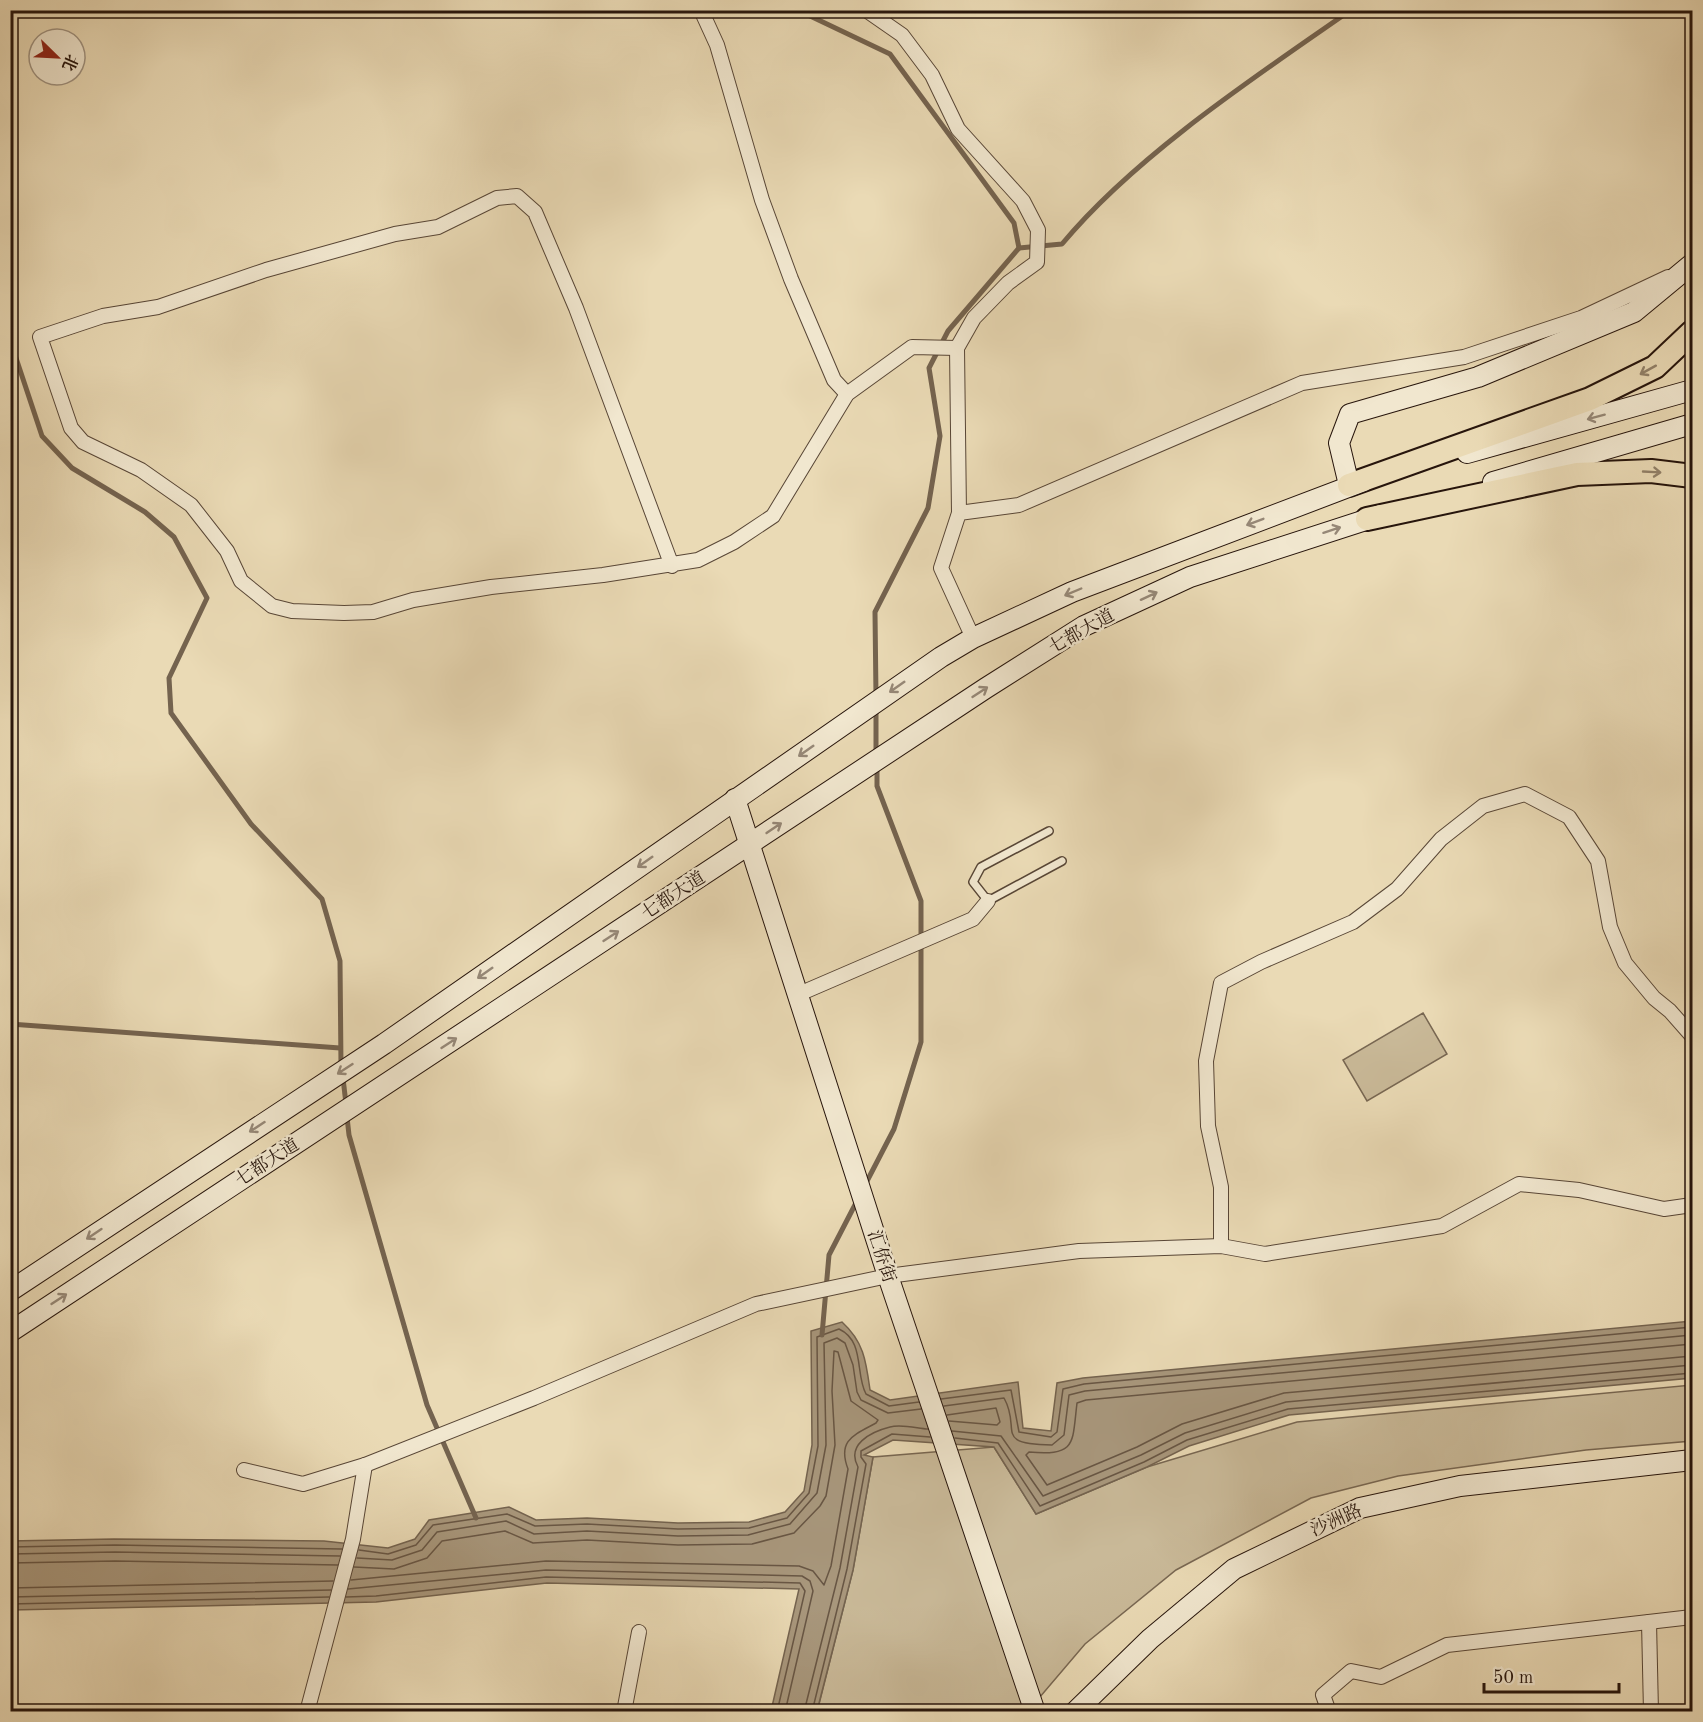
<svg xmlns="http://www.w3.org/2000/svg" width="1703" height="1722" font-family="'Old Standard TT','Noto Serif SC',serif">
  <rect width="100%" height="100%" fill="#eadab5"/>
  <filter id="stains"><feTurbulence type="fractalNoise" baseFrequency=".00333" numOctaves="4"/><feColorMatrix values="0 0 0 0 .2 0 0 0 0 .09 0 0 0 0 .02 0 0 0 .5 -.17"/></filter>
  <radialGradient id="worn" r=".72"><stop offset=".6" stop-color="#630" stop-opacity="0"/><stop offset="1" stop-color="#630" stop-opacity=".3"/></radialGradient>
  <g fill="#c9b998" stroke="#786752" stroke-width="1.5">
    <polygon points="1423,1013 1447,1054 1367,1101 1343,1060"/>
    <polygon points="1692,1385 1692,1441 1586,1450 1398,1476 1311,1498 1176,1570 1085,1644 1028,1711 817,1712 853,1570 873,1457 994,1447 1036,1514 1147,1467 1297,1422"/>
  </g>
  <path fill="#a8977c" stroke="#74634f" stroke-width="1.5" d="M1692,1321V1378L1289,1415L1189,1446L1147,1467L1036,1514L994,1447L893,1440L864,1455L873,1457L853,1570L817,1711H771L799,1589L547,1583L376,1602L11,1610L10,1541L114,1539L324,1541L388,1548L415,1539L429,1520L509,1507L536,1520L587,1518L678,1523L749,1522L785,1512L804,1491L812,1445L811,1331L842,1322C864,1342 866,1361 870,1390L890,1400L1018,1382L1023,1428L1051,1431L1057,1383L1083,1378Z"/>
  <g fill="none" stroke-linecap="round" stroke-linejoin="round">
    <g stroke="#685644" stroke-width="1.5">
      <path d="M1692,1344L1086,1400L1077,1403C1072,1444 1077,1456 1029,1452L1026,1455L1047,1485L1137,1447L1182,1424L1284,1393L1692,1356"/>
      <polyline points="941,1399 1011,1390 1019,1432 1051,1437 1057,1432 1063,1389 1084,1384 1692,1327"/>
      <path d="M944,1406L1004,1398C1022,1430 992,1444 1052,1445L1064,1435L1069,1395L1085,1391L1692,1335"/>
      <polyline points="947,1415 996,1408 1000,1422 997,1425 949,1421"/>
      <polyline points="952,1431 1001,1436 1043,1496 1141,1455 1185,1433 1286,1402 1692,1365"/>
      <polyline points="955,1438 998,1443 1040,1506 1144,1462 1187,1440 1288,1409 1692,1373"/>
      <polyline points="10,1547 115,1545 342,1549"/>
      <path d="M359,1550L388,1554L416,1545L433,1525L507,1514L535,1526L587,1524L678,1529L749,1528L787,1518L809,1493L818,1446L817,1337L839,1329C865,1341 855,1374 866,1394L889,1406L919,1402"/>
      <polyline points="10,1554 115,1552 340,1556"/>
      <polyline points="357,1558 392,1560 422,1550 437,1532 506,1521 534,1534 587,1531 678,1536 748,1535 790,1524 817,1493 826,1445 824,1343 837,1338 845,1343 853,1365 857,1392 861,1400 888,1413 921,1409"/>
      <polyline points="10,1563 115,1561 338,1565"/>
      <path d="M351,1580L546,1561L799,1566L813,1571L824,1585L831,1566L848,1469C837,1440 854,1435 876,1423L878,1420L851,1401L838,1352L834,1351L832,1391L835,1445L826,1496L820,1506L794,1533L752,1544L678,1545L587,1540L533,1543L505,1531L442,1541L427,1558L394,1569L354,1567"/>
      <polyline points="10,1588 333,1581"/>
      <polyline points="348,1589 546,1570 802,1576 810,1581 813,1591 785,1712"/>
      <polyline points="10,1597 331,1590"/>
      <polyline points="346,1597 376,1596 546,1577 800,1583 805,1591 777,1712"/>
      <polyline points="10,1604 329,1597"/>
      <path d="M804,1712L840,1568L858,1467C846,1445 870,1432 890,1427C901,1424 916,1428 928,1429"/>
      <polyline points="812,1712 847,1569 866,1464 861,1457 861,1451 892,1434 930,1437"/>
    </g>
    <g stroke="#74634f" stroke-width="5">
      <polyline points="807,10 808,15 890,54 1014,223 1019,248 948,331 929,368 940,436 928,508 875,612 876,697"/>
      <path d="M1019,248L1062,244C1135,156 1256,76 1351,10"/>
      <polyline points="10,340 42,436 72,468 145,512 174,537 207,598 169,678 171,713 251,824 322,899 340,961 341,1066"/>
      <polyline points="876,707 876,754"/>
      <polyline points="10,1024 340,1048"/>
      <polyline points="343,1078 346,1104"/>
      <polyline points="347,1117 349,1135 427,1405 476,1518"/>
      <polyline points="865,1185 894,1129 921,1042 921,901 877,786 877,767"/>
      <polyline points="822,1335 829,1255 858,1199"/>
    </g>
    <g stroke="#584636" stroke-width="10">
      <polyline id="lane" points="1049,831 981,867 973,882 988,901 1062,861"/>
    </g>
    <g stroke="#584636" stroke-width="16">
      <g id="street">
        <polyline points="701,10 717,45 762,200 791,279 834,380 847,394"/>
        <polyline points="866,10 902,35 932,75 958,129 1023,201 1038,230 1037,262 1008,283 974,318 957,348 959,513"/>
        <polyline points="672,566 576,308 535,212 517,196 497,198 438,227 395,234 266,270 158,307 103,316 40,337 71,428 83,442 141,470 191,505 227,551 241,581 272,606 292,611 344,613 373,612 413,600 491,587 603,575 698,560 734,542 773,516 847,394 912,347 957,348"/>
        <polyline points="973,638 941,568 959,513 1019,505 1302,383 1464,357 1581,318 1668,277"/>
        <polyline points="799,994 973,919 988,901"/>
        <polyline points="1221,1246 1221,1187 1208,1126 1206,1061 1221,983 1261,962 1353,922 1397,889 1441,839 1483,806 1525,794 1569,817 1598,861 1610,927 1625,963 1654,998 1670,1011 1692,1036"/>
        <polyline points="244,1470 303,1484 365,1465 534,1398 756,1304 888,1276 1079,1251 1221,1246 1265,1254 1442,1226 1519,1184 1579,1190 1664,1209 1692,1205"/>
        <polyline points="1649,1622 1651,1712"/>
        <polyline points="307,1712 353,1539 365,1465"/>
        <polyline points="624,1712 639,1632"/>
        <polyline points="1329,1712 1323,1695 1351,1671 1381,1677 1447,1645 1692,1617"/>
      </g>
    </g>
    <g stroke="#27150c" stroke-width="22">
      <g id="secondary">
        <polyline points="1467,453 1692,390"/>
        <polyline points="1493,482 1692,424"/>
        <polyline points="1349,485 1339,443 1350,414 1478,377 1634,312 1692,264"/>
        <polyline points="735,799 888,1276 1035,1712"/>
        <polyline points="10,1291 384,1044 941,657 973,638 1072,592 1364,481"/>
        <polyline points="10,1332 986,688 1084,626 1190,577 1381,515"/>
        <polyline points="1075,1712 1150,1639 1234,1569 1360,1508 1460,1486 1692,1460"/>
      </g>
    </g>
    <g stroke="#27150c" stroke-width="26">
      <g id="primary">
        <polyline points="1349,485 1590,399 1655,367 1692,332"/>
        <polyline points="1367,519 1577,474 1651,471 1692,476"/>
      </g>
    </g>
    <use href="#lane" stroke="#f1e7cf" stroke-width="7"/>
    <use href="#street" stroke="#f1e7cf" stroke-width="14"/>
    <use href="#secondary" stroke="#f1e7cf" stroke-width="20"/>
    <use href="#primary" stroke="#eadab5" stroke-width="22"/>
  </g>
  <defs><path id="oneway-shaft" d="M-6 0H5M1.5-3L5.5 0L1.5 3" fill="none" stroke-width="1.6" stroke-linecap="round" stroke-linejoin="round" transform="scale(1.5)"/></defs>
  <g stroke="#928169">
    <use href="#oneway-shaft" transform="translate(1648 370) rotate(151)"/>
    <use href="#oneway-shaft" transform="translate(1652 472) rotate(3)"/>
  </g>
  <g stroke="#968877">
    <use href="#oneway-shaft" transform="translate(1596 417) rotate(165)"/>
    <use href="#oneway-shaft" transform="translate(1255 522) rotate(159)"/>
    <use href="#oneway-shaft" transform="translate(1332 530) rotate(-18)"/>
    <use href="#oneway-shaft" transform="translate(1073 592) rotate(157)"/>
    <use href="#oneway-shaft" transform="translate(1149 596) rotate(-25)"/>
    <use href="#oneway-shaft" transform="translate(897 687) rotate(145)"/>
    <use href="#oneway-shaft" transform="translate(980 692) rotate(-33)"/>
    <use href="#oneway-shaft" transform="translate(806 751) rotate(145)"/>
    <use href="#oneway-shaft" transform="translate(774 828) rotate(-34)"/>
    <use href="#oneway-shaft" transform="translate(645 862) rotate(145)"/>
    <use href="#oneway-shaft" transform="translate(611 936) rotate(-33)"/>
    <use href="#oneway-shaft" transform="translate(485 973) rotate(145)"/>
    <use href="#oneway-shaft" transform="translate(449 1043) rotate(-33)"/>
    <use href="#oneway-shaft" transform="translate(345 1069) rotate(147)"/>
    <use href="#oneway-shaft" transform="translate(257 1127) rotate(147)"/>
    <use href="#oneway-shaft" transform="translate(94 1234) rotate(146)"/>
    <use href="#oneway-shaft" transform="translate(59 1299) rotate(-33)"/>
  </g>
  <g text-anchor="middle" stroke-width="5" stroke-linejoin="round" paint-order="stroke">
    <g font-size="18" fill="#27150c" stroke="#f1e7cf">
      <text transform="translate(1081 631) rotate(-29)" y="6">七都大道</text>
      <text transform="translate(673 895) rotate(-33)" y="6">七都大道</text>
      <text transform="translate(267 1162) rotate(-33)" y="6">七都大道</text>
      <text transform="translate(882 1256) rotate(72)" y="6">汇侨街</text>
      <text transform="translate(1336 1520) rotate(-24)" y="6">沙洲路</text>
    </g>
  </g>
  <rect width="1703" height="1722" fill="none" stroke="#eadab5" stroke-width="36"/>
  <rect x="12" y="12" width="1679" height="1698" fill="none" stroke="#27150c" stroke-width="3"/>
  <rect x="18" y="18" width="1667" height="1686" fill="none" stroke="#27150c" stroke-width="1.5"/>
  <g transform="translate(57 57) rotate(114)"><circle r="28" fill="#f1e7cf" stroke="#a09381" stroke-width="1.5"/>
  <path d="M0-4.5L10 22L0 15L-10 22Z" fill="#8f2418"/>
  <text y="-9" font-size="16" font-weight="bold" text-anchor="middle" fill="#27150c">北</text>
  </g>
  <path d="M1484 1683v9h135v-9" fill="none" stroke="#27150c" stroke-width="3"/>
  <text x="1493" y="1683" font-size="18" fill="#27150c" stroke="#f1e7cf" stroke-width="4.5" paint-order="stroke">50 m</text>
  <rect width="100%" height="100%" filter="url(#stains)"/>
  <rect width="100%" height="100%" fill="url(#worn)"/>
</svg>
